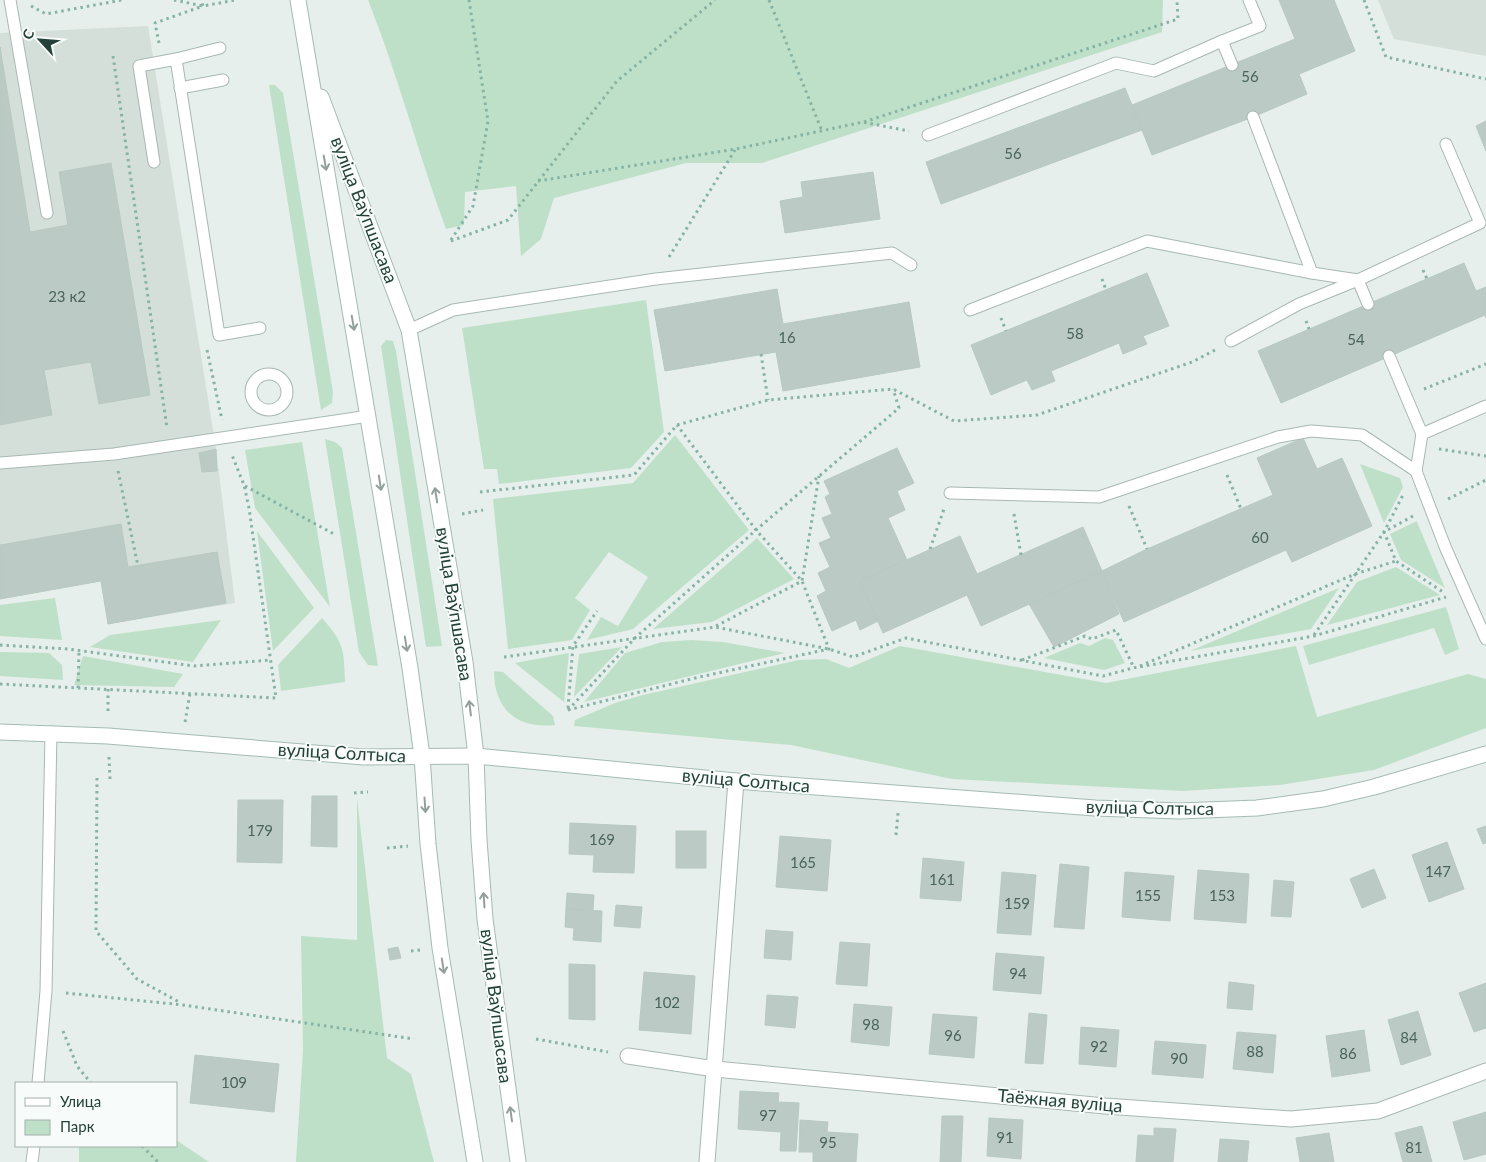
<svg xmlns="http://www.w3.org/2000/svg" width="1486" height="1162" font-family="Lato,sans-serif">
  <rect width="100%" height="100%" fill="#e6efeb"/>
  <g fill="#d4dfda">
    <polygon points="1378,0 1486,0 1486,56 1394,39"/>
    <polygon points="148,26 216,449 235,603 108,624 101,581 0,599 0,33"/>
  </g>
  <g fill="#bfe0c8">
    <path d="M368,0H1163L1162,32L762,163H686L554,198L541,239L521,256L516,186L465,192L464,225L446,229C418,153 398,75 368,0Z"/>
    <polygon points="269,85 275,85 283,93 333,392 332,403 321,410"/>
    <polygon points="646,300 664,432 631,468 499,484 497,469 484,469 462,328"/>
    <polygon points="386,340 393,341 396,351 442,646 426,647 381,346"/>
    <polygon points="675,435 749,530 633,629 587,640 601,617 618,626 648,577 609,552 575,598 590,610 572,640 508,649 493,499 633,483"/>
    <polygon points="325,439 335,442 342,448 378,666 368,665 359,652"/>
    <polygon points="302,442 330,607 255,508 245,450"/>
    <polygon points="1360,464 1400,478 1403,487 1384,523"/>
    <polygon points="1417,521 1417,522 1445,588 1401,560 1390,534"/>
    <polygon points="257,531 314,608 273,651"/>
    <polygon points="757,538 794,579 712,622 653,629"/>
    <polygon points="1396,567 1440,595 1327,625 1357,582"/>
    <polygon points="1339,588 1311,629 1190,651"/>
    <polygon points="55,598 62,640 0,636 0,605"/>
    <polygon points="1446,607 1459,649 1445,655 1434,628 1309,665 1303,646"/>
    <path d="M322,618C344,643 344,649 345,682L281,691L278,665Z"/>
    <polygon points="221,620 193,662 90,647 110,635"/>
    <polygon points="1105,638 1113,640 1125,663 1104,670 1044,658 1080,643 1089,646"/>
    <polygon points="691,640 723,642 785,653 584,702 625,653 662,642"/>
    <polygon points="900,646 1106,683 1296,646 1317,717 1468,674 1486,679 1486,728 1374,770 1280,785 1182,791 952,779 791,745 574,726 575,720 615,703 643,695 799,660 826,659 849,668"/>
    <polygon points="622,647 574,697 579,654"/>
    <polygon points="0,652 49,653 62,665 63,680 0,676"/>
    <polygon points="569,653 564,702 515,663"/>
    <polygon points="83,656 183,674 174,687 74,685"/>
    <path d="M494,671L503,672L553,716L555,725C516,729 494,709 494,671Z"/>
    <polygon points="357,798 387,1058 411,1074 434,1162 296,1162 303,1050 301,936 357,940"/>
    <polygon points="176,1140 209,1162 79,1162 79,1146 176,1146"/>
  </g>
  <g fill="#bbcac4" stroke="#b8c9c2">
    <polygon points="1279,0 1334,0 1355,51 1299,74 1307,94 1253,117 1152,155 1132,105 1295,39"/>
    <polygon points="0,47 30,232 68,225 59,172 111,163 150,395 99,404 91,362 44,370 52,415 0,425"/>
    <polygon points="1125,88 1142,130 941,204 926,162"/>
    <polygon points="1486,121 1486,151 1476,126"/>
    <polygon points="873,172 880,219 785,233 780,201 803,197 801,182"/>
    <polygon points="1464,263 1476,291 1486,287 1486,318 1485,315 1281,403 1258,351"/>
    <polygon points="1147,273 1169,326 1143,336 1147,344 1123,354 1119,343 1051,371 1055,381 1032,390 1027,380 991,395 971,345"/>
    <polygon points="777,289 783,324 909,302 920,367 783,391 776,352 665,371 654,310"/>
    <polygon points="1303,438 1317,469 1342,458 1372,526 1292,562 1286,550 1124,622 1102,571 1147,549 1273,495 1257,458"/>
    <polygon points="897,448 914,483 897,491 905,510 888,518 907,560 860,581 878,621 860,630 856,620 832,631 817,596 826,591 818,573 830,567 819,543 831,538 822,518 832,514 825,497 830,494 824,481"/>
    <polygon points="216,449 217,471 202,472 199,453"/>
    <polygon points="121,524 128,567 217,552 226,603 108,624 101,581 0,599 0,545"/>
    <polygon points="1083,527 1102,571 981,626 967,595 883,633 860,581 960,536 977,574"/>
    <polygon points="1102,571 1119,614 1054,647 1029,604"/>
    <polygon points="312,796 337,796 337,847 311,846"/>
    <polygon points="238,800 283,800 282,863 237,862"/>
    <polygon points="570,823 636,826 634,873 593,872 594,855 569,854"/>
    <polygon points="1486,826 1486,843 1483,844 1477,829"/>
    <rect x="676" y="831" width="30" height="37"/>
    <polygon points="780,836 831,840 827,891 776,887"/>
    <polygon points="1447,842 1464,889 1429,902 1412,855"/>
    <polygon points="923,858 964,862 961,901 920,898"/>
    <polygon points="1060,864 1089,867 1084,929 1054,927"/>
    <polygon points="1374,869 1386,898 1362,908 1350,879"/>
    <polygon points="1198,870 1249,874 1246,923 1194,919"/>
    <polygon points="1002,872 1036,875 1031,935 997,933"/>
    <polygon points="1125,872 1174,876 1170,921 1122,917"/>
    <polygon points="1274,880 1294,882 1291,917 1271,916"/>
    <polygon points="567,893 594,895 593,910 566,909"/>
    <polygon points="616,905 642,907 640,928 614,926"/>
    <polygon points="566,909 602,911 601,942 573,940 574,928 565,927"/>
    <polygon points="766,930 793,932 791,960 764,958"/>
    <polygon points="840,942 870,944 867,986 836,984"/>
    <polygon points="398,947 401,958 390,960 388,949"/>
    <polygon points="996,953 1044,957 1041,994 993,990"/>
    <polygon points="569,964 595,965 595,1020 569,1019"/>
    <polygon points="644,972 695,976 691,1034 639,1030"/>
    <polygon points="1229,982 1254,985 1252,1010 1227,1008"/>
    <polygon points="1486,983 1486,1028 1474,1032 1459,993"/>
    <polygon points="767,995 798,997 795,1028 765,1025"/>
    <polygon points="854,1004 892,1007 889,1046 851,1042"/>
    <polygon points="1418,1011 1431,1055 1401,1065 1388,1020"/>
    <polygon points="1029,1013 1047,1015 1043,1064 1025,1063"/>
    <polygon points="933,1014 977,1017 974,1058 929,1054"/>
    <polygon points="1081,1027 1119,1030 1116,1067 1079,1064"/>
    <polygon points="1364,1030 1370,1071 1332,1077 1326,1036"/>
    <polygon points="1237,1032 1276,1035 1273,1073 1233,1069"/>
    <polygon points="1155,1041 1206,1045 1203,1078 1152,1074"/>
    <polygon points="195,1055 279,1064 274,1112 190,1103"/>
    <polygon points="740,1091 779,1093 778,1102 799,1103 796,1151 780,1151 781,1132 738,1129"/>
    <polygon points="1486,1112 1486,1154 1464,1160 1453,1122"/>
    <polygon points="942,1116 963,1116 961,1162 940,1162"/>
    <polygon points="989,1118 1023,1120 1021,1159 987,1156"/>
    <polygon points="800,1120 828,1122 827,1132 858,1134 856,1162 813,1162 813,1152 799,1152"/>
    <polygon points="1422,1126 1432,1162 1403,1162 1395,1133"/>
    <polygon points="1154,1128 1176,1129 1173,1162 1136,1162 1138,1135 1154,1136"/>
    <polygon points="1329,1133 1334,1162 1300,1162 1296,1138"/>
    <polygon points="1220,1139 1249,1141 1247,1162 1218,1162"/>
  </g>
  <g fill="none" stroke-linecap="round" stroke-linejoin="round">
    <g stroke="#a8b8b2" stroke-width="13">
      <g id="lane">
        <polyline points="10,0 47,213"/>
        <polyline points="176,59 220,48"/>
        <polyline points="1232,65 1222,41 1260,26 1249,0"/>
        <polyline points="180,88 223,80"/>
        <polyline points="1253,117 1312,273 1358,280 1368,304"/>
        <polyline points="928,135 1116,63 1154,71 1222,41"/>
        <polyline points="154,162 139,66 176,59 219,335 260,328"/>
        <polyline points="970,310 1147,241 1312,273"/>
        <polyline points="409,330 453,310 656,279 892,253 911,265"/>
        <polyline points="1231,341 1299,304 1358,280 1480,223 1446,144"/>
        <polyline points="1389,356 1422,434"/>
        <circle cx="269" cy="392" r="18"/>
        <polyline points="1486,406 1422,434 1416,471 1446,549 1486,639"/>
        <polyline points="0,463 114,454 369,416"/>
        <polyline points="950,493 1099,497 1278,437 1311,431 1362,435 1416,471"/>
        <polyline points="38,1083 46,991 51,732"/>
        <polyline points="32,1162 34,1146"/>
      </g>
    </g>
    <g stroke="#a8b8b2" stroke-width="17">
      <g id="street">
        <polyline points="628,1056 715,1069 1105,1106 1291,1119 1378,1111 1486,1071"/>
        <polyline points="707,1162 736,781"/>
      </g>
    </g>
    <g stroke="#a4bbb3" stroke-width="17">
      <g id="secondary">
        <polyline points="298,0 410,668 422,756 428,844 440,948 475,1162"/>
        <polyline points="321,97 409,330 465,662 476,756 479,840 485,919 518,1162"/>
        <polyline points="0,732 108,736 364,757 476,756 736,781 1095,808 1179,811 1257,808 1323,799 1374,787 1486,754"/>
      </g>
    </g>
    <g stroke="#86b3a5" stroke-width="3" stroke-dasharray="2.5 4" stroke-linecap="butt">
      <polyline points="174,0 203,6 236,0"/>
      <polyline points="769,0 822,131"/>
      <polyline points="1364,0 1386,57 1486,79"/>
      <polyline points="31,6 46,14 122,0"/>
      <polyline points="159,43 155,23 203,6 201,0"/>
      <polyline points="113,56 167,428"/>
      <polyline points="864,122 1178,19 1177,0"/>
      <polyline points="538,181 736,149 863,122 909,131"/>
      <polyline points="451,240 473,206 488,121 469,0"/>
      <polyline points="451,241 508,220 617,81 715,0"/>
      <polyline points="669,257 735,150"/>
      <polyline points="1423,270 1427,279"/>
      <polyline points="1102,279 1106,290"/>
      <polyline points="1001,318 1006,331"/>
      <polyline points="1306,321 1309,329"/>
      <polyline points="207,350 222,420"/>
      <polyline points="761,354 768,400"/>
      <polyline points="1424,389 1486,364"/>
      <polyline points="1439,449 1486,456"/>
      <polyline points="118,471 138,566"/>
      <polyline points="1227,475 1241,509"/>
      <polyline points="245,486 334,534"/>
      <polyline points="480,492 634,475 677,425 768,400 893,389 954,421 1037,415 1192,362 1215,350"/>
      <polyline points="1448,499 1486,480"/>
      <polyline points="1129,506 1147,549"/>
      <polyline points="462,514 483,510"/>
      <polyline points="1014,514 1021,555"/>
      <polyline points="1413,516 1384,532 1396,561 1443,592"/>
      <polyline points="930,549 944,509"/>
      <polyline points="716,626 802,581 819,476"/>
      <polyline points="1314,635 1384,532 1404,493"/>
      <polyline points="0,645 68,649 194,666 270,660"/>
      <polyline points="504,657 715,627 829,649 853,657 906,638 1103,676 1133,668 1314,636 1446,597"/>
      <polyline points="1022,660 1085,636 1092,639 1116,630 1134,668"/>
      <polyline points="1140,666 1355,574 1396,561"/>
      <polyline points="0,684 276,698 249,508 244,485 232,455"/>
      <polyline points="78,688 79,651"/>
      <polyline points="108,689 108,715"/>
      <polyline points="568,708 573,646 597,611"/>
      <polyline points="568,710 695,678 829,649 802,581 756,530 677,425"/>
      <polyline points="568,710 635,638 756,530 899,408 893,389"/>
      <polyline points="185,722 190,693"/>
      <polyline points="109,757 110,779"/>
      <polyline points="97,778 96,931 137,979 181,1003"/>
      <polyline points="354,793 368,792"/>
      <polyline points="896,835 898,813"/>
      <polyline points="387,848 408,846"/>
      <polyline points="411,951 420,950"/>
      <polyline points="66,993 183,1005 414,1039"/>
      <polyline points="63,1031 77,1066 91,1083"/>
      <polyline points="536,1039 608,1052"/>
      <polyline points="142,1146 158,1162"/>
    </g>
    <use href="#lane" stroke="#fff" stroke-width="11"/>
    <use href="#street" stroke="#fff" stroke-width="15"/>
    <use href="#secondary" stroke="#fff" stroke-width="15"/>
  </g>
  <defs><path id="oneway-shaft" d="M-6 0H5M1.5-3L5.5 0L1.5 3" fill="none" stroke-width="1.6" stroke-linecap="round" stroke-linejoin="round" transform="scale(1.25)"/></defs>
  <g stroke="#92a09c">
    <use href="#oneway-shaft" transform="translate(325 163) rotate(80)"/>
    <use href="#oneway-shaft" transform="translate(353 323) rotate(80)"/>
    <use href="#oneway-shaft" transform="translate(380 483) rotate(81)"/>
    <use href="#oneway-shaft" transform="translate(436 495) rotate(-99)"/>
    <use href="#oneway-shaft" transform="translate(406 644) rotate(81)"/>
    <use href="#oneway-shaft" transform="translate(470 708) rotate(-97)"/>
    <use href="#oneway-shaft" transform="translate(425 805) rotate(86)"/>
    <use href="#oneway-shaft" transform="translate(484 900) rotate(-94)"/>
    <use href="#oneway-shaft" transform="translate(443 966) rotate(81)"/>
    <use href="#oneway-shaft" transform="translate(511 1114) rotate(-98)"/>
  </g>
  <g text-anchor="middle" stroke-width="4" stroke-linejoin="round" paint-order="stroke">
    <g font-size="15" fill="#4a645c">
      <text x="1250" y="82">56</text>
      <text x="1013" y="159">56</text>
      <text x="67" y="302">23 к2</text>
      <text x="1075" y="339">58</text>
      <text x="787" y="343">16</text>
      <text x="1356" y="345">54</text>
      <text x="1260" y="543">60</text>
      <text x="260" y="836">179</text>
      <text x="602" y="845">169</text>
      <text x="803" y="868">165</text>
      <text x="1438" y="877">147</text>
      <text x="942" y="885">161</text>
      <text x="1148" y="901">155</text>
      <text x="1222" y="901">153</text>
      <text x="1017" y="909">159</text>
      <text x="1018" y="979">94</text>
      <text x="667" y="1008">102</text>
      <text x="871" y="1030">98</text>
      <text x="953" y="1041">96</text>
      <text x="1409" y="1043">84</text>
      <text x="1099" y="1052">92</text>
      <text x="1255" y="1057">88</text>
      <text x="1348" y="1059">86</text>
      <text x="1179" y="1064">90</text>
      <text x="234" y="1088">109</text>
      <text x="768" y="1121">97</text>
      <text x="1005" y="1143">91</text>
      <text x="828" y="1148">95</text>
      <text x="1414" y="1153">81</text>
    </g>
    <g font-size="18" fill="#24423a" stroke="#f7fbf9">
      <text transform="translate(364 210) rotate(69)" y="6">вуліца Ваўпшасава</text>
      <text transform="translate(454 604) rotate(81)" y="6">вуліца Ваўпшасава</text>
      <text transform="translate(342 753) rotate(3)" y="6">вуліца Солтыса</text>
      <text transform="translate(746 781) rotate(5)" y="6">вуліца Солтыса</text>
      <text transform="translate(1150 808) rotate(1)" y="6">вуліца Солтыса</text>
      <text transform="translate(496 1006) rotate(83)" y="6">вуліца Ваўпшасава</text>
      <text transform="translate(1060 1101) rotate(5)" y="6">Таёжная вуліца</text>
    </g>
  </g>
  <rect x="15" y="1082" width="162" height="65" fill="#f7fbf9" stroke="#a3b1ad"/>
  <rect x="25" y="1098" width="25" height="8" fill="#ffffff" stroke="#a3b1ad"/>
  <text x="60" y="1107" font-size="15" fill="#24423a">Улица</text>
  <rect x="25" y="1120" width="25" height="15" fill="#bfe0c8" stroke="#a3b1ad"/>
  <text x="60" y="1132" font-size="15" fill="#24423a">Парк</text>
  <g transform="translate(40 40) rotate(296)" stroke="#f7fbf9" stroke-width="4" paint-order="stroke">
  <path d="M0-4L9 19L0 12L-9 19Z" fill="#24423a"/>
  <text y="-8" font-size="14" font-weight="bold" text-anchor="middle" fill="#24423a">С</text>
  </g>
</svg>
